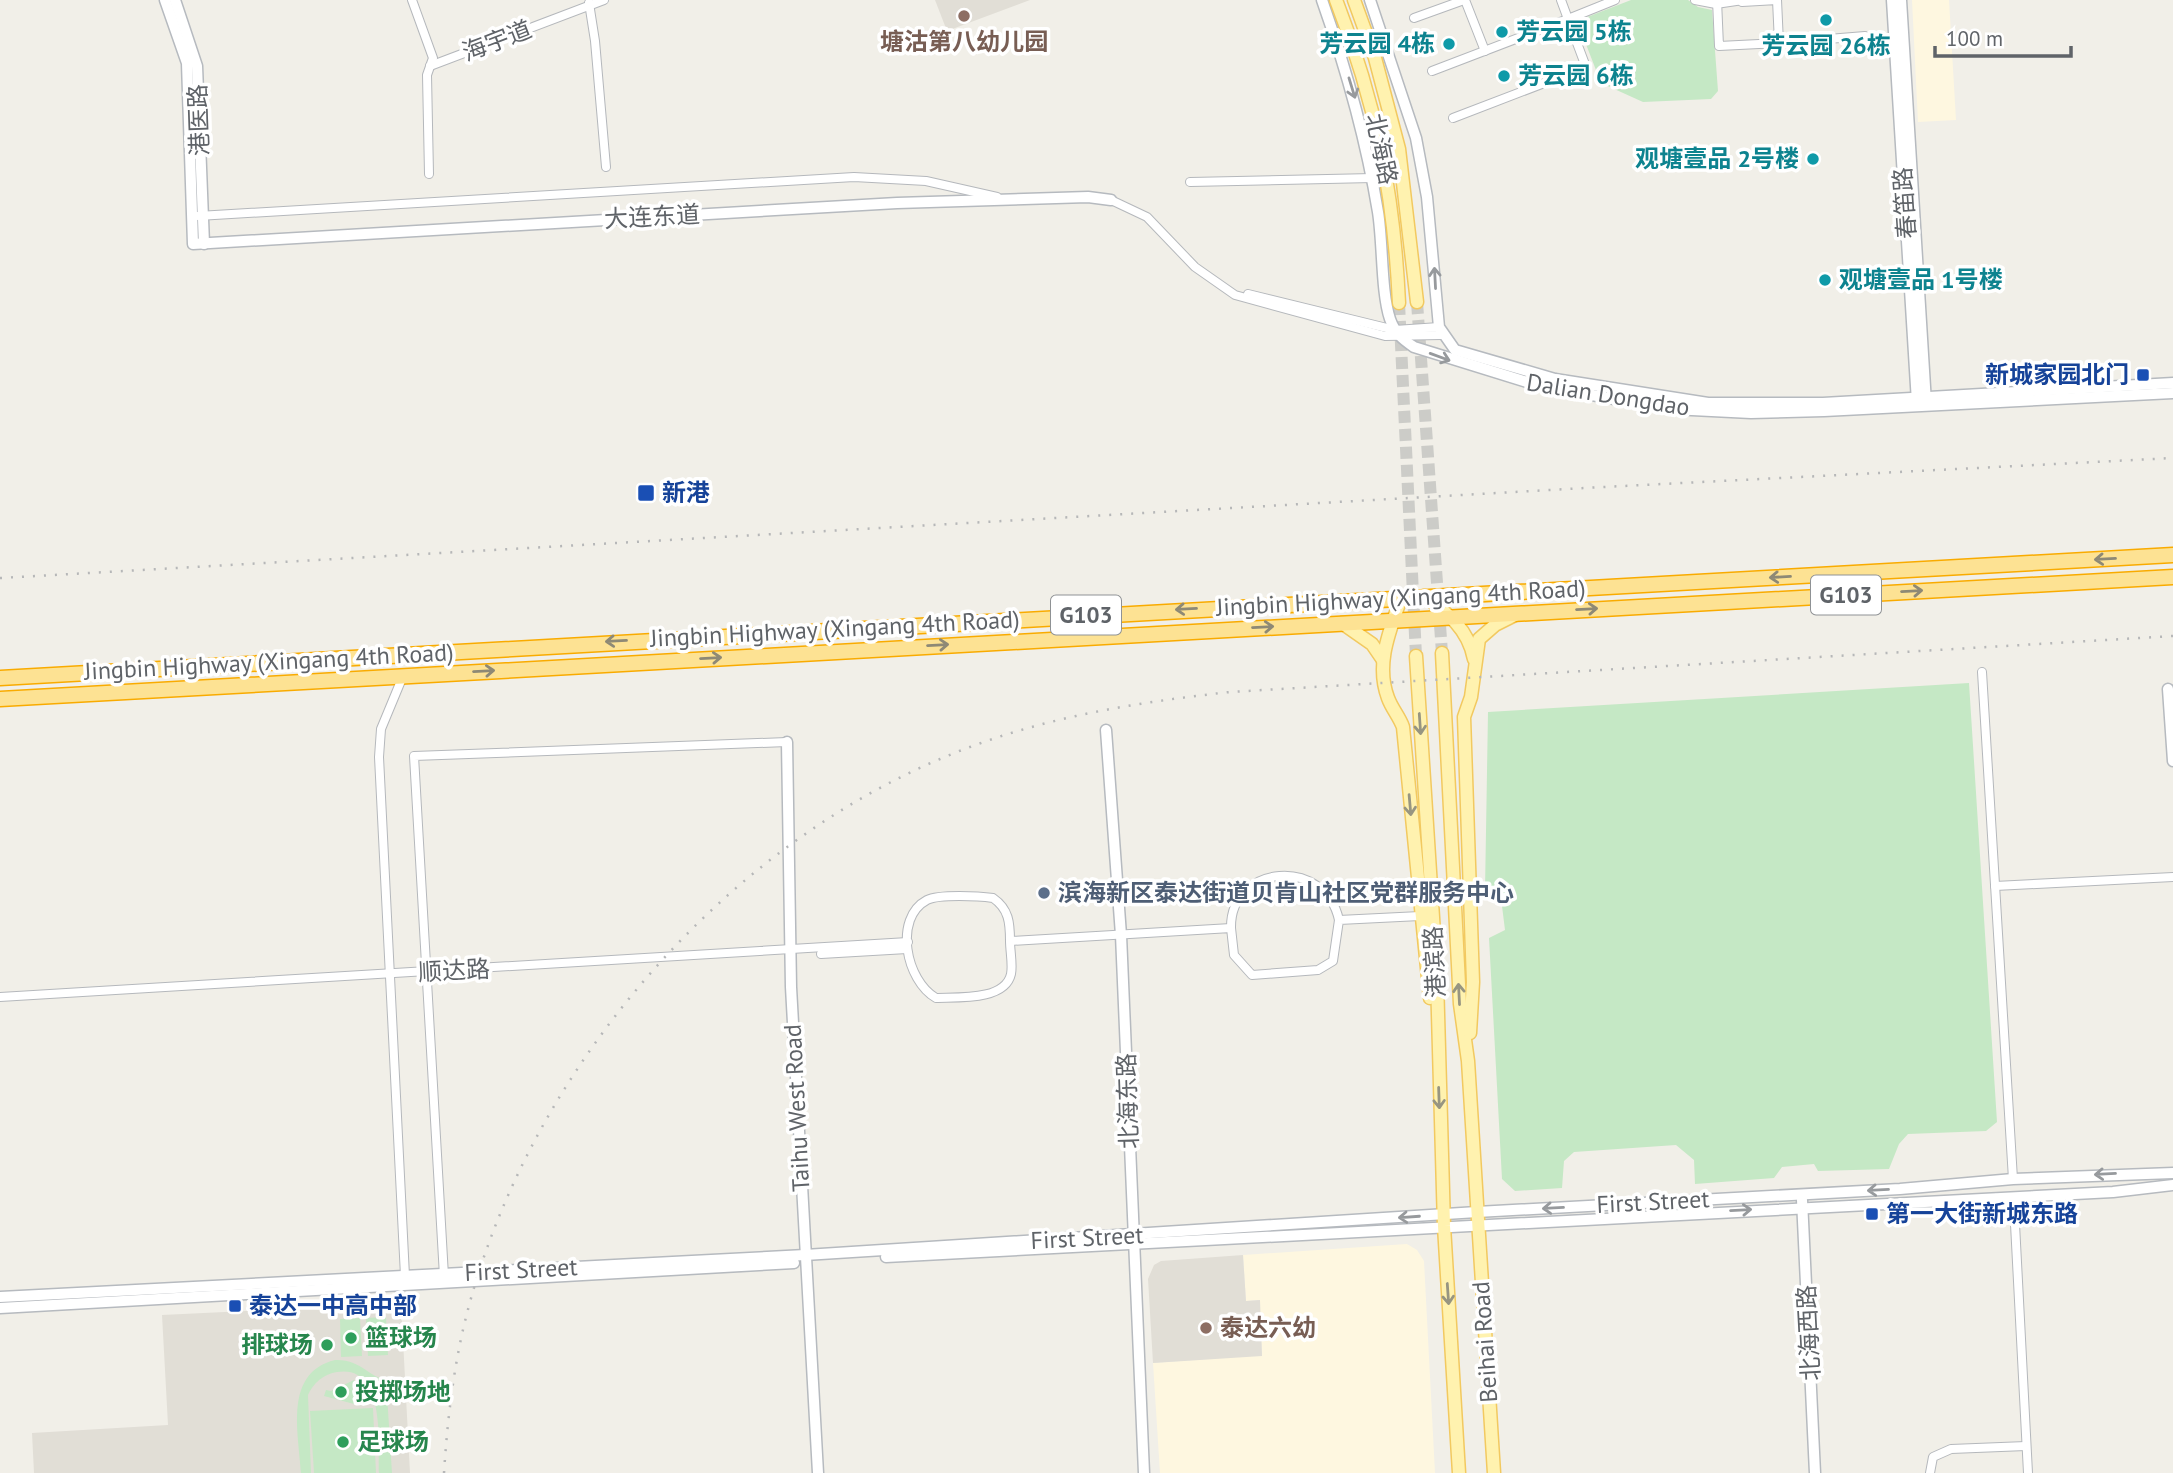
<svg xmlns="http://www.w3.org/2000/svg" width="2173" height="1473" font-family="'PT Sans','Noto Sans SC',sans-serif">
  <rect width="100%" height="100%" fill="#f1efe8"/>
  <g fill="#fef7e0">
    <polygon points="1912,0 1949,0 1956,120 1918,122"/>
    <polygon points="1407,1244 1417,1250 1424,1261 1435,1473 1160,1473 1153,1363 1262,1355 1259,1300 1246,1301 1243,1255"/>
  </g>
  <g fill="#e1ded6">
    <polygon points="935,0 1030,0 947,31"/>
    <polygon points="1243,1255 1246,1301 1260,1300 1262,1356 1153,1363 1148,1279 1154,1265 1161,1261"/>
    <polygon points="386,1304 395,1308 402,1321 410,1473 34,1473 32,1433 168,1425 162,1315"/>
  </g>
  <g fill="#c5e8c5">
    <polygon points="1631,0 1688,0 1698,7 1712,10 1718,91 1711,99 1643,102 1601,83 1577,21"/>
    <polygon points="1969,683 1997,1122 1986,1131 1908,1134 1899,1144 1889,1169 1818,1171 1814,1164 1782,1167 1774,1178 1695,1184 1694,1160 1676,1145 1574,1152 1564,1161 1562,1188 1515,1191 1502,1179 1489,938 1505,930 1501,898 1485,891 1488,712"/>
    <polygon points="386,1317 388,1355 368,1356 366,1318"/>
    <polygon points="360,1318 362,1356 341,1357 340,1319"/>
    <path d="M335,1360C362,1359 370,1379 386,1379L392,1473H379C378,1443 386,1364 337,1372C324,1374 313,1383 308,1395L311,1473H301C299,1433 283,1373 335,1360Z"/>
    <polygon points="354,1380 358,1392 354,1404 324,1396 326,1390 331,1391"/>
    <polygon points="373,1408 376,1473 314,1473 310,1411"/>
  </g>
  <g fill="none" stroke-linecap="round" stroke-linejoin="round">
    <g stroke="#ccccc8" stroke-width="12" stroke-dasharray="12 6" stroke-linecap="butt">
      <polyline points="1417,302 1442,653"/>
      <polyline points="1399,303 1416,656"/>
    </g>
    <g stroke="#b5b8bc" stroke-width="10">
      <g id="street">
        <polyline points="412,0 433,58 427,75 429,174"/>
        <polyline points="1465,0 1485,51"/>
        <polyline points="1561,0 1568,19 1615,0"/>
        <polyline points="1695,0 1716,4 1743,0"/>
        <polyline points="1717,0 1719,46 1779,43 1777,0 1742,2"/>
        <polyline points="589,3 595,41 606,167"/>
        <polyline points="1414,18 1464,0"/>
        <polyline points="1779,43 1865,36"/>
        <polyline points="430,66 604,0"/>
        <polyline points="1432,71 1568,19 1586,67 1453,118"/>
        <polyline points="1190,182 1373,178"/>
        <polyline points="1111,200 1147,217 1195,267 1235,295 1385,336 1441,335"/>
        <polyline points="198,216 854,177 926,181 997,197"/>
        <polyline points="1248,294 1395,330 1439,327"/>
        <polyline points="1982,672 2013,1179"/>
        <polyline points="403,676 381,729 379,757 405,1276"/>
        <polyline points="1995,886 2173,877"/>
        <path d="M1231,928C1230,864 1325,856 1339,920"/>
        <path d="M1010,941C1010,923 1009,909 993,898C979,896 939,894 927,900C893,918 906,981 936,998C957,997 1005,1001 1011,974C1013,965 1010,951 1010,941L1231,928L1234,955L1252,975L1318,970L1333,961L1339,920L1420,916"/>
        <polyline points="821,954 907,949"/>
        <polyline points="0,997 908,942"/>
        <polyline points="1996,1198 2009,1212 2015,1224 2028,1473"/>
        <polyline points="2015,1224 2022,1206 2032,1196"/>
        <polyline points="444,1276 414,756 787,742"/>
        <polyline points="1930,1473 1933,1457 1951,1449 2026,1446"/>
      </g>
    </g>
    <g stroke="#b6babf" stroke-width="13">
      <g id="secondary">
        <polyline points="165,0 187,63 193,244 897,203 1088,197 1111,200"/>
        <polyline points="175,0 197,66 204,244"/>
        <path d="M1322,0C1347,71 1366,139 1378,212C1383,243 1381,292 1390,319C1395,333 1402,339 1414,347L1540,386L1672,409L1751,413L1824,411L2173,393"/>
        <polyline points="1370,0 1416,138 1427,197 1439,327 1455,350 1555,379 1708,403 1823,403 2173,383"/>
        <polyline points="1892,0 1917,402"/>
        <polyline points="1901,0 1926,403"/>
        <polyline points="2168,689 2173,761"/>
        <polyline points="1106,730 1121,935 1144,1473"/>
        <polyline points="787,742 791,987 818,1473"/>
        <polyline points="1802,1200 1815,1473"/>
        <polyline points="886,1257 2113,1192 2173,1185"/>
        <polyline points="0,1297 805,1255 1477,1212 1900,1189 2013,1179 2173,1173"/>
        <polyline points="0,1308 794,1263"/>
      </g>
    </g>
    <g stroke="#f2c960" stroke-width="15">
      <g id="primary">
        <path d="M1336,0C1376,102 1394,194 1399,303"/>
        <polyline points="1354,0 1375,58 1399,149 1417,302"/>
        <path d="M1424,596C1447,613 1468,628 1474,659"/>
        <path d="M1401,598C1390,630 1375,664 1388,698C1392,709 1399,716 1403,727L1430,998"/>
        <polyline points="1342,623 1372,644 1383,660"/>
        <polyline points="1442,653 1460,1004 1468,1061 1494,1473"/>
        <polyline points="1416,656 1437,979 1444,1226 1459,1473"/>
        <polyline points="1470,1033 1473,982 1464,717 1471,697 1479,639 1495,625 1515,615"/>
      </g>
    </g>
    <g stroke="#f9ab00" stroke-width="17">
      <g id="highway">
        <polyline points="0,678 2173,555"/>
        <polyline points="0,699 2173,577"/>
      </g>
    </g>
    <use href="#street" stroke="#fff" stroke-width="8"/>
    <use href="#secondary" stroke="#fff" stroke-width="10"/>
    <use href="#primary" stroke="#fff2af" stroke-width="12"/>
    <use href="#highway" stroke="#fde293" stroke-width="14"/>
    <g stroke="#b6b7b8" stroke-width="2.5" stroke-dasharray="2 9" stroke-linecap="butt">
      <polyline points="0,578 1584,488 2173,458"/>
      <path d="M444,1473C447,1426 452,1380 462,1334C517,1089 709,857 940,759C1033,719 1130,703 1230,692L2173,636"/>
    </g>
  </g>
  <defs><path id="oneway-shaft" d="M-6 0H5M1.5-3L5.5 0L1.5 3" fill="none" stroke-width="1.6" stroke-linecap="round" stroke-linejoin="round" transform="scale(1.75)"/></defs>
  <g stroke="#979a9d">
    <use href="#oneway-shaft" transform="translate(1352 88) rotate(73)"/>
    <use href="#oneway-shaft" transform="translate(1435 278) rotate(-93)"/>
    <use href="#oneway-shaft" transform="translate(1440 357) rotate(20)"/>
    <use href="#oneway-shaft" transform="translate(2105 1174) rotate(177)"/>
    <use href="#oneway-shaft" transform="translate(1878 1190) rotate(177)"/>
    <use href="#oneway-shaft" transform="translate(1553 1208) rotate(177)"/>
    <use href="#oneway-shaft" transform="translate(1741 1210) rotate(-3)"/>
    <use href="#oneway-shaft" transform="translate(1409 1217) rotate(176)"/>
  </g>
  <g stroke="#8e8975">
    <use href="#oneway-shaft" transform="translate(2105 559) rotate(177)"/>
    <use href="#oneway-shaft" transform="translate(1780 577) rotate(177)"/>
    <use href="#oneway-shaft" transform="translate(1912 591) rotate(-3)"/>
    <use href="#oneway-shaft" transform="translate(1186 609) rotate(177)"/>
    <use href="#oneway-shaft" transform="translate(1587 609) rotate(-3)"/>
    <use href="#oneway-shaft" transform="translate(1263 627) rotate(-3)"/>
    <use href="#oneway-shaft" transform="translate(616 641) rotate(177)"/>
    <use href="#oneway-shaft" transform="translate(938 645) rotate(-3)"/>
    <use href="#oneway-shaft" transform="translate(711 658) rotate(-3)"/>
    <use href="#oneway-shaft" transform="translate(484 671) rotate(-3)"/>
  </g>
  <g stroke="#979581">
    <use href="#oneway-shaft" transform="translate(1420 724) rotate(86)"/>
    <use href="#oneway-shaft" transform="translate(1410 805) rotate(85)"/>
    <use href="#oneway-shaft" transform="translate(1459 994) rotate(-93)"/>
    <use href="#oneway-shaft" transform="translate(1439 1098) rotate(88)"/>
    <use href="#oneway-shaft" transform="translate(1448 1294) rotate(86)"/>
  </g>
  <g fill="#8d6e63" stroke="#fff" stroke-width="2.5">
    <circle cx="964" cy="16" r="7"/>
    <circle cx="1206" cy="1328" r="7"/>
  </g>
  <g fill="#0f9aa8" stroke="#fff" stroke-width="2.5">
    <circle cx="1826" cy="20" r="7"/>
    <circle cx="1502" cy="32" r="7"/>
    <circle cx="1449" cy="44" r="7"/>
    <circle cx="1504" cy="76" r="7"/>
    <circle cx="1813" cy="159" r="7"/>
    <circle cx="1825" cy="280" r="7"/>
  </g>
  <g fill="#1a4fb4" stroke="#fff" stroke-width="2.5">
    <rect x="2136" y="368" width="14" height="14" rx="3.5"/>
    <rect x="637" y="484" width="18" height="18" rx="3.5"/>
    <rect x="1865" y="1207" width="14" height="14" rx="3.5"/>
    <rect x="228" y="1299" width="14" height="14" rx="3.5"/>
  </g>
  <circle fill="#5c6f8a" stroke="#fff" stroke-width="2.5" cx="1044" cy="893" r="7"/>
  <g fill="#2e9e5b" stroke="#fff" stroke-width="2.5">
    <circle cx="351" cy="1338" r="7"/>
    <circle cx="327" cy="1345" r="7"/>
    <circle cx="341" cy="1392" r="7"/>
    <circle cx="343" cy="1442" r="7"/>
  </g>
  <g text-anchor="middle" stroke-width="7" stroke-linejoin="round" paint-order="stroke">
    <g fill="#fff" stroke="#8f9295" stroke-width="2">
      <rect x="1811" y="575.5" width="70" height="39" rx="5"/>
      <rect x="1051" y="595.5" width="70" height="39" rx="5"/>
    </g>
    <g font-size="23" font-weight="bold" fill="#5f6368">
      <text x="1846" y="603">G103</text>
      <text x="1086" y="623">G103</text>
    </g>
    <g font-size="24" font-weight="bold" fill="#0d838f" stroke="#fff" text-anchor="start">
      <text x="1516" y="40">芳云园 5栋</text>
      <text x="1435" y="52" text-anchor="end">芳云园 4栋</text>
      <text x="1826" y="54" text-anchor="middle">芳云园 26栋</text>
      <text x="1518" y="84">芳云园 6栋</text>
      <text x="1799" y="167" text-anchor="end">观塘壹品 2号楼</text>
      <text x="1839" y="288">观塘壹品 1号楼</text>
    </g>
    <g font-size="24" fill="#5f6368" stroke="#fff">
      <text transform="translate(497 41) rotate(-21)" y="8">海宇道</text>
      <text transform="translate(199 120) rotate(-92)" y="8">港医路</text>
      <text transform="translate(1381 149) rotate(78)" y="8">北海路</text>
      <text transform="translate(1905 203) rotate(-94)" y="8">春笛路</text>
      <text transform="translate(652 217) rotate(-3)" y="8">大连东道</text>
      <text transform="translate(1608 395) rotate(9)" y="8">Dalian Dongdao</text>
      <text transform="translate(1401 598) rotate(-3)" y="8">Jingbin Highway (Xingang 4th Road)</text>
      <text transform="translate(835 629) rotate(-3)" y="8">Jingbin Highway (Xingang 4th Road)</text>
      <text transform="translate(269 662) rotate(-3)" y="8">Jingbin Highway (Xingang 4th Road)</text>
      <text transform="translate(1435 962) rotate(-93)" y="8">港滨路</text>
      <text transform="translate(454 971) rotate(-3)" y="8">顺达路</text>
      <text transform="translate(1128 1101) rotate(-92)" y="8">北海东路</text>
      <text transform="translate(797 1108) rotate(-93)" y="8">Taihu West Road</text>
      <text transform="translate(1653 1202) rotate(-3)" y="8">First Street</text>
      <text transform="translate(1087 1238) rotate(-3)" y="8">First Street</text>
      <text transform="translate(521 1270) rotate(-3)" y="8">First Street</text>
      <text transform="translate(1809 1333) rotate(-93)" y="8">北海西路</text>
      <text transform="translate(1485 1342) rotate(-94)" y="8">Beihai Road</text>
    </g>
    <g font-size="24" font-weight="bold" fill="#785e54" stroke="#fff">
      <text x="964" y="50">塘沽第八幼儿园</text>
      <text x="1220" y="1336" text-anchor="start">泰达六幼</text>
    </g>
    <g font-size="24" font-weight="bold" fill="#164399" stroke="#fff" text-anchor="start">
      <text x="2129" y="383" text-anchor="end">新城家园北门</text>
      <text x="662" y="501">新港</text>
      <text x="1886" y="1222">第一大街新城东路</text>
      <text x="249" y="1314">泰达一中高中部</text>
    </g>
    <g font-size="24" font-weight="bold" fill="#4e5e75" stroke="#fff" text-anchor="start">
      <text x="1058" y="901">滨海新区泰达街道贝肯山社区党群服务中心</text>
    </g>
    <g font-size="24" font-weight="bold" fill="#27864d" stroke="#fff" text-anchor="start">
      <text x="365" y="1346">篮球场</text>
      <text x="313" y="1353" text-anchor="end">排球场</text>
      <text x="355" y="1400">投掷场地</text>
      <text x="357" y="1450">足球场</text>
    </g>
  </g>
  <path d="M1935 46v10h136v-10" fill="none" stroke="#5f6368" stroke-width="3.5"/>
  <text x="1946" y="46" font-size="21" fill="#5f6368" stroke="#ffffff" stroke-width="5" paint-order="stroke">100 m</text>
</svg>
